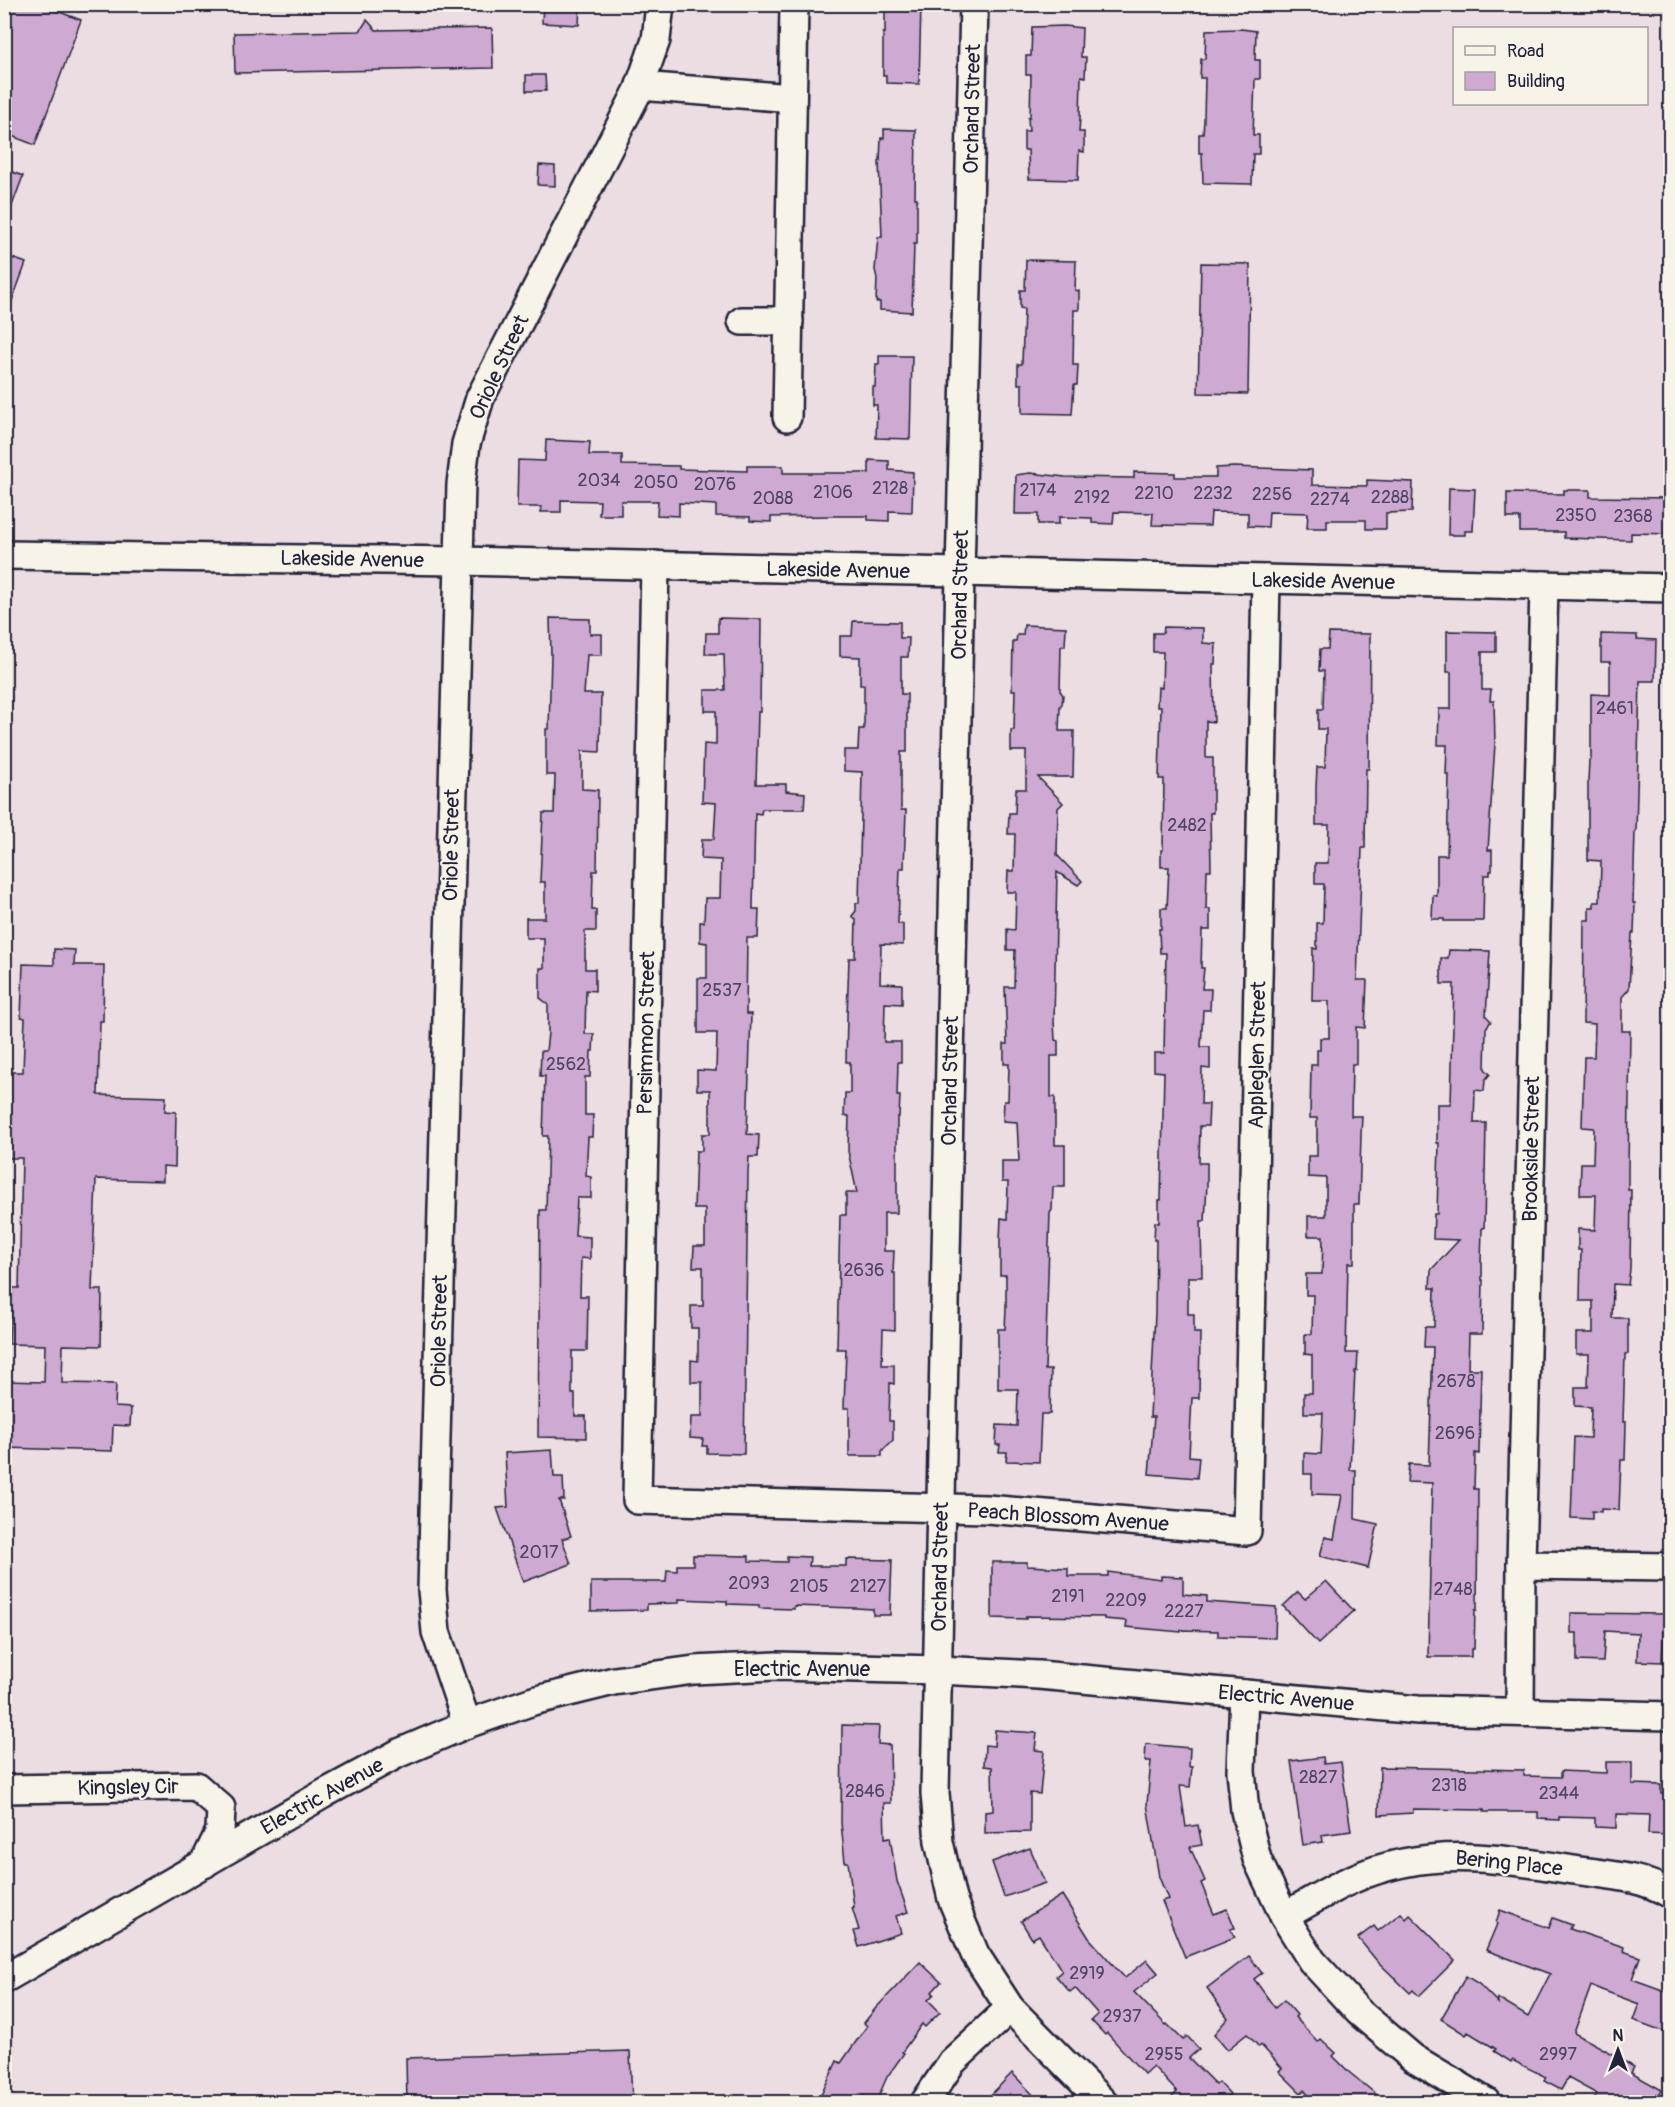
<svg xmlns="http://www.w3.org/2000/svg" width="1675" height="2107" font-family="Pangolin,sans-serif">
  <rect width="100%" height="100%" fill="#ebdde1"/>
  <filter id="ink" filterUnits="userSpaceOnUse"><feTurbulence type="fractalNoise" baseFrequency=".0167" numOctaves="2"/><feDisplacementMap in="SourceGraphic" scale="12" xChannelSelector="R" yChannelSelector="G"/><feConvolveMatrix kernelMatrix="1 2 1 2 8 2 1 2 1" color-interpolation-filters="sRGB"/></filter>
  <g filter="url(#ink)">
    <g fill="#cea9d2" stroke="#22223b" stroke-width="1.5">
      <polygon points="4,4 38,4 81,20 35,145 4,133"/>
      <polygon points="543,4 580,4 579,25 542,23"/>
      <polygon points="888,4 921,4 919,84 886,83 886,75 883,75 883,33 885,33 885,9 887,9"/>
      <polygon points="367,20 376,30 492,28 493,68 235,73 234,33 360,31"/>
      <polygon points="1065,26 1082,28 1081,57 1086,57 1085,77 1081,76 1080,118 1079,132 1084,132 1084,152 1079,151 1078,180 1029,179 1028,150 1024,150 1024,131 1029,131 1028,117 1030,117 1031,75 1026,75 1026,56 1031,56 1032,27"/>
      <polygon points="1241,29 1256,31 1255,60 1260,60 1260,79 1255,79 1253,135 1259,135 1259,154 1253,154 1252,184 1203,183 1202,153 1199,153 1199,134 1203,134 1204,120 1205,78 1200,78 1201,59 1205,59 1206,30"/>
      <polygon points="526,75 545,75 546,91 526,91"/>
      <polygon points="884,129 916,130 915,198 917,198 917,244 914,244 912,312 880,310 880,302 876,302 877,278 875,270 878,237 882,237 879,161 880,161 881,138 884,138"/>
      <polygon points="539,165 555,166 555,186 538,185"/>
      <polygon points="4,169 23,176 6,222 4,222"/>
      <polygon points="4,255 26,263 6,317 4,317"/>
      <polygon points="1026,260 1076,261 1075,290 1079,291 1079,310 1074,310 1073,365 1078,365 1077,385 1074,385 1072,414 1022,413 1022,384 1018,384 1018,364 1022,364 1024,309 1020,308 1020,290 1025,290"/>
      <polygon points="1201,263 1250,264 1248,394 1198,393"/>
      <polygon points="879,356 912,356 910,439 876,438 877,405 873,405 873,387 875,387 876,364 879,364"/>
      <polygon points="546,440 590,442 589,455 622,455 622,465 679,466 679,469 747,471 747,466 783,466 783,473 869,473 869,460 889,461 889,470 913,472 912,512 889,511 889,521 868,520 868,516 831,516 771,517 771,522 750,521 750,517 716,516 716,505 679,503 679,516 657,515 658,501 621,501 621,515 599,515 600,501 561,500 561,512 541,512 541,507 517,507 518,460 545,461"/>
      <polygon points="1234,467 1312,470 1312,485 1367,486 1367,480 1413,482 1412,512 1386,513 1386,529 1366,529 1366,520 1327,520 1327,528 1307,528 1308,513 1269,512 1268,527 1248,526 1248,513 1211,512 1210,526 1152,525 1153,513 1114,512 1113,524 1092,523 1092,518 1059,517 1059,524 1038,524 1038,514 1015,514 1016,475 1030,473 1065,477 1134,478 1134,472 1175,473 1175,477 1216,477 1216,468"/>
      <polygon points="1449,488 1475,489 1473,531 1465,531 1465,535 1448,535"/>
      <polygon points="1564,490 1590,490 1590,497 1671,498 1671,534 1631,533 1631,540 1564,538 1564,532 1520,532 1520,518 1507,518 1507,493 1564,494"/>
      <polygon points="550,618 590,619 590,634 602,634 602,655 587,655 584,694 601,694 600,752 582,751 582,789 598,790 597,871 593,871 592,910 596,910 596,931 585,931 585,969 595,969 595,991 586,990 585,1034 594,1034 593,1051 591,1051 590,1077 585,1077 585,1115 593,1115 592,1137 588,1137 586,1176 591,1177 591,1198 577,1198 575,1236 590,1237 590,1259 581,1258 580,1296 588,1296 587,1351 572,1351 572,1394 575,1394 575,1416 586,1416 586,1438 538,1437 540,1210 546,1210 548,1136 543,1136 545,1076 540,1076 541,1051 546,1051 548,1033 548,1004 540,998 540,968 544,968 544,938 526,938 526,918 545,918 545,882 540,882 543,813 554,813 555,775 546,775 546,729 549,729 551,655"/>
      <polygon points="718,618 761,619 760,712 758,712 756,784 786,784 786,791 805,793 804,809 762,809 761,814 755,813 753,909 759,909 758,938 747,938 746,1014 751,1014 747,1134 759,1135 758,1157 749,1157 748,1173 744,1454 707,1453 707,1446 702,1446 703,1439 690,1438 691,1417 702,1417 702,1382 691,1382 691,1360 698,1361 698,1328 691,1328 691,1306 703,1306 703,1267 693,1267 694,1246 705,1246 705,1209 694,1209 696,1151 702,1151 702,1134 710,1134 710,1090 697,1090 697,1070 716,1071 717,1033 698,1033 698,978 707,978 707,943 700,942 700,922 704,922 705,898 720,898 721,860 701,859 702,839 714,839 716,803 702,802 704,744 716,745 716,711 705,711 705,690 725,690 724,654 705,654 706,633 718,633"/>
      <polygon points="853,621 900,622 900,638 909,638 908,657 901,657 901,694 907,694 907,752 901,752 901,810 906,810 904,868 900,868 898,924 903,924 903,945 881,944 880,983 902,984 902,1004 885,1003 884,1042 901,1042 901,1062 898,1062 897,1096 900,1096 899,1117 897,1117 897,1213 884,1213 884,1251 894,1251 893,1273 895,1273 895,1330 883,1329 882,1365 894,1365 894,1384 890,1383 889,1421 893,1421 893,1440 882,1451 882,1456 849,1456 849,1408 844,1408 846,1349 837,1349 840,1215 846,1215 846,1193 857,1193 848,1151 849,1116 844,1116 845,1093 850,1093 850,1062 846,1062 847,1016 849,958 855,958 856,920 852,916 856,911 856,903 859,903 862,772 844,771 844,750 858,750 859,729 864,729 864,685 860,685 860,657 840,656 840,636 852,636"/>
      <polygon points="1024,625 1066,627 1065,646 1061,646 1060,691 1063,695 1062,704 1060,706 1059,731 1074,731 1073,777 1038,777 1063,803 1058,808 1057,855 1082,881 1078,885 1057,872 1054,1022 1055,1040 1058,1041 1058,1056 1051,1056 1051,1097 1055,1097 1055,1145 1065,1145 1065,1187 1053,1187 1052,1210 1050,1213 1045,1370 1051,1370 1050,1414 1041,1414 1039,1462 1006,1461 1007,1452 999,1452 1000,1445 996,1445 997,1425 1017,1426 1018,1389 998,1389 998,1329 1005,1329 1006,1308 1006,1275 1000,1275 1000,1239 1001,1218 1007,1219 1008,1182 1002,1182 1002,1161 1019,1161 1017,1122 1003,1121 1004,1101 1008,1101 1009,1064 1004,1064 1004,1044 1007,1044 1005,987 1014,987 1015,950 1007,950 1007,929 1015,930 1016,892 1007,892 1008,871 1014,871 1015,834 1008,834 1009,813 1015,813 1016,789 1026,789 1026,751 1011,751 1011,730 1014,730 1015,690 1012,690 1013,641 1016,641 1017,635 1023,635"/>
      <polygon points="1164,627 1203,628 1203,643 1216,644 1215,664 1213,664 1214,722 1206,721 1206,758 1213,758 1213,813 1210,813 1211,870 1207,870 1206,909 1210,909 1210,930 1202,930 1201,968 1204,968 1202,989 1211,989 1210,1010 1203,1010 1201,1047 1210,1047 1210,1069 1202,1068 1201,1104 1209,1104 1208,1126 1200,1126 1199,1163 1207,1163 1207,1184 1205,1221 1201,1221 1202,1277 1188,1277 1188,1314 1194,1314 1194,1333 1200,1333 1199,1398 1192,1398 1189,1456 1199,1457 1197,1478 1149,1474 1154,1417 1150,1417 1155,1313 1156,1240 1154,1240 1155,1222 1159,1223 1159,1200 1161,1200 1164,1072 1154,1071 1154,1053 1164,1053 1166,953 1160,953 1159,929 1161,929 1161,908 1167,908 1169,867 1161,867 1161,850 1163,850 1164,779 1159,779 1161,707 1157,707 1158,687 1162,688 1163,652 1153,652 1153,633 1163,633"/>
      <polygon points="1447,631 1496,632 1496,652 1482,652 1482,690 1491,690 1490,701 1494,701 1495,744 1488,850 1492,850 1492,871 1490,871 1490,875 1484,875 1483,921 1444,921 1444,919 1432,919 1433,895 1437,896 1437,855 1447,855 1449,775 1446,775 1447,745 1438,745 1439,709 1451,709 1451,672 1447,672"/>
      <polygon points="1329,633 1370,634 1369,769 1366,769 1365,848 1362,848 1357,980 1367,980 1365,1028 1356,1027 1356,1064 1352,1064 1351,1116 1362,1116 1361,1135 1359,1204 1354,1204 1354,1263 1348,1263 1346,1353 1358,1353 1357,1371 1355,1371 1350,1470 1356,1470 1355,1519 1378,1524 1368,1568 1320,1556 1325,1537 1334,1539 1342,1495 1312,1494 1312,1474 1304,1474 1304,1453 1321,1454 1323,1413 1304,1413 1304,1393 1312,1393 1312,1355 1305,1354 1305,1334 1312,1334 1313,1295 1306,1295 1306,1274 1322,1274 1323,1236 1308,1236 1308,1216 1326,1216 1326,1178 1308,1177 1308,1156 1317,1156 1317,1118 1310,1118 1311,1065 1317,1065 1317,1050 1320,1050 1320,1038 1329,1038 1329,1001 1312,1001 1313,948 1317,949 1317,923 1323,923 1324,884 1315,884 1315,863 1328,863 1329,825 1316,825 1316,788 1317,767 1325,767 1326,729 1318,729 1318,709 1323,709 1324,671 1319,671 1320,649 1328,649"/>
      <polygon points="1601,634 1637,635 1637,639 1656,640 1655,681 1640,681 1636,831 1635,831 1633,903 1635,903 1634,933 1632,933 1629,989 1622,997 1622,1031 1630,1031 1628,1169 1628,1190 1631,1190 1630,1269 1628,1285 1613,1284 1612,1318 1628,1318 1628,1354 1625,1354 1623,1422 1626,1422 1625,1460 1621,1460 1619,1510 1601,1509 1601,1512 1592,1511 1592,1519 1571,1518 1574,1437 1590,1438 1591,1407 1575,1406 1575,1387 1588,1387 1589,1354 1576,1354 1576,1333 1593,1333 1593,1301 1580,1301 1581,1250 1578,1250 1578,1229 1595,1230 1596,1195 1580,1195 1581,1163 1593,1163 1594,1128 1582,1127 1584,1057 1594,1057 1595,1024 1583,1023 1584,920 1589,920 1589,907 1594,907 1594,902 1600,902 1601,861 1588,860 1588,781 1589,760 1591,760 1591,694 1610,695 1610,662 1601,662"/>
      <polygon points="54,949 75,950 74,965 104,965 103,1021 100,1021 98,1095 166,1097 165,1111 176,1112 175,1167 163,1166 163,1181 96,1179 92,1290 102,1290 101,1346 63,1345 62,1383 116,1384 115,1407 131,1408 130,1426 113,1425 112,1451 4,1448 4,1381 44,1382 45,1345 9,1344 11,1288 19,1288 22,1158 4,1158 4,1072 23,1072 25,1018 21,1017 23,964 54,965"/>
      <polygon points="1449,950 1490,951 1486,1016 1491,1021 1486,1028 1485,1069 1490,1074 1485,1080 1484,1091 1475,1090 1474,1123 1486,1123 1484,1228 1482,1228 1481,1262 1482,1262 1482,1280 1483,1280 1482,1334 1469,1334 1468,1369 1481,1369 1479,1454 1475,1453 1474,1489 1478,1489 1477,1610 1475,1610 1474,1649 1471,1649 1471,1657 1428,1657 1432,1483 1407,1482 1409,1464 1429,1465 1433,1347 1424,1347 1425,1327 1434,1327 1435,1288 1430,1288 1431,1270 1459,1240 1433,1239 1434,1214 1437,1214 1439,1143 1437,1143 1437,1104 1451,1104 1454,984 1441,984 1441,958 1448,958"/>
      <polygon points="552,1450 554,1477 563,1477 564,1500 559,1500 571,1536 562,1539 571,1564 523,1582 497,1508 508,1507 505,1453"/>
      <polygon points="693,1555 749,1556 749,1561 787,1562 787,1556 810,1557 809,1566 846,1566 846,1559 892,1560 890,1615 873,1615 873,1609 855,1608 794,1606 794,1609 759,1608 759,1605 727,1604 727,1601 679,1599 679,1603 647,1604 647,1610 591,1611 591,1582 666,1582 667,1570 677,1571 677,1565 693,1565"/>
      <polygon points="992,1562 1027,1562 1027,1566 1068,1568 1068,1576 1108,1576 1108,1572 1161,1579 1161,1576 1183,1577 1183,1594 1207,1596 1207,1602 1276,1607 1275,1638 1218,1636 1218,1631 1181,1630 1181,1632 1126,1627 1127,1621 1104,1619 1104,1617 1026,1616 1026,1619 992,1618"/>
      <polygon points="1326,1581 1354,1611 1318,1644 1283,1606 1298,1592 1305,1599"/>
      <polygon points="1571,1613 1664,1614 1662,1662 1637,1661 1638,1633 1605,1631 1603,1662 1577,1661 1577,1633 1571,1633"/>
      <polygon points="842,1725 879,1726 878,1744 890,1745 891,1803 884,1803 885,1838 890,1837 897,1881 908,1912 896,1916 901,1933 859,1947 854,1931 859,1930 852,1908 854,1907 848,1862 845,1862 841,1823"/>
      <polygon points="995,1730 1037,1733 1035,1750 1044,1751 1040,1794 1030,1793 1030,1832 985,1833 985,1812 993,1811 992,1767 984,1766 985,1745 994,1746"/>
      <polygon points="1146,1744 1190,1748 1189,1767 1192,1767 1190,1787 1180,1786 1186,1827 1198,1825 1202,1845 1190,1847 1205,1881 1201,1883 1214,1914 1227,1909 1235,1928 1230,1929 1235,1937 1185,1957 1162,1901 1168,1899 1159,1877 1147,1804 1151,1761 1145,1761"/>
      <polygon points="1323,1757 1324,1764 1341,1762 1351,1831 1322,1835 1323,1842 1303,1845 1291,1761"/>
      <polygon points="1606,1762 1632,1762 1632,1784 1661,1785 1661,1793 1671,1793 1671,1825 1669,1825 1669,1835 1648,1834 1649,1815 1616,1814 1616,1828 1595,1827 1595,1818 1559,1817 1559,1820 1538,1819 1538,1812 1484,1812 1484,1810 1413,1809 1413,1813 1379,1815 1380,1767 1524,1770 1524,1776 1561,1777 1561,1771 1606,1773"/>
      <polygon points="1030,1848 1045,1883 1004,1897 992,1862"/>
      <polygon points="1062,1895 1089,1938 1125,1978 1147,1960 1158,1973 1134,1992 1166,2025 1167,2024 1183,2040 1187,2036 1199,2049 1189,2058 1216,2085 1219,2082 1230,2094 1227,2097 1232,2103 1166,2103 1177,2092 1153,2066 1144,2074 1107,2033 1105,2035 1091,2020 1098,2014 1075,1988 1070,1992 1056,1976 1062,1971 1039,1935 1032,1939 1021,1921"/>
      <polygon points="1500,1910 1549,1928 1553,1918 1572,1925 1570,1929 1624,1947 1623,1951 1640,1957 1632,1979 1671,1993 1671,2034 1633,2020 1639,2004 1591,1986 1574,2033 1615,2055 1615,2056 1634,2067 1631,2073 1662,2090 1655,2103 1592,2103 1597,2094 1568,2078 1561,2090 1544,2081 1546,2077 1512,2060 1511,2062 1494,2051 1496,2049 1468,2032 1466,2035 1441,2019 1466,1976 1479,1984 1498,2003 1497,1998 1528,2017 1550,1974 1486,1950 1497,1924 1496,1923"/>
      <polygon points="1401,1913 1406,1919 1410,1915 1455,1960 1419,1996 1413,1990 1410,1993 1377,1961 1358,1938 1374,1926 1378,1931"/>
      <polygon points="1249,1956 1262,1973 1254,1979 1275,2008 1284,2000 1297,2015 1295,2017 1318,2042 1321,2039 1336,2053 1333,2056 1350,2073 1387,2103 1316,2103 1304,2090 1301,2093 1279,2071 1282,2068 1261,2045 1259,2047 1247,2034 1227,2050 1214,2034 1228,2018 1207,1988"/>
      <polygon points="920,1962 941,1982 932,1992 934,1994 928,2000 940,2012 925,2027 922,2024 902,2052 904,2053 887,2077 876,2102 864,2096 861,2103 836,2103 821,2095 837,2061 841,2063 867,2026 864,2023 875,2009"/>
      <polygon points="630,2051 632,2103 407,2103 406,2058"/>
      <polygon points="1012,2073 1041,2103 983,2103"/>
    </g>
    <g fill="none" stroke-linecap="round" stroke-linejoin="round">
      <g stroke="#22223b" stroke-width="32">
        <g id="minor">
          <polyline points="974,4 960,573 935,1793 939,1842 952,1899 975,1954 1010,2008 1103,2102"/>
          <polyline points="640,86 792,98"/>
          <polyline points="742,321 789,321"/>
          <polyline points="787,417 794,4"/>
          <polyline points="4,555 459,561 1670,588"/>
          <polyline points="655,565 637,1500 987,1509 1247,1531 1266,579"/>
          <polyline points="1521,1565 1670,1567"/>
          <polyline points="1244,1694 1241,1771 1245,1811 1257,1859 1284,1916 1312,1961 1359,2012 1413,2058 1486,2102"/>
          <polyline points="1520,1712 1521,1565 1544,585"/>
          <polyline points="467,1724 436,1632 432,1590 461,484 466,444 480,398 638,91 656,40 660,4"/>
          <polyline points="4,1789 196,1786 221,1808 220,1831 204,1864"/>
          <path d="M1284,1916C1307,1904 1329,1889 1353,1879C1428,1846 1496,1858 1574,1870C1606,1875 1642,1876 1670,1894"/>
          <polyline points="4,1979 327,1792 399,1753 467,1724 533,1701 614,1681 694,1670 776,1666 938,1670 1039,1675 1418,1710 1670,1716"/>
          <polyline points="925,2102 952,2062 1010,2008"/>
        </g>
      </g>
      <use href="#minor" stroke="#f7f3e8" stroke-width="27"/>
    </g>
  </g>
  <g text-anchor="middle" stroke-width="4.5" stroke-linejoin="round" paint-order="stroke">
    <g font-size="18" fill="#4d4461">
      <text x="599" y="486">2034</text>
      <text x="656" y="488">2050</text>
      <text x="715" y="490">2076</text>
      <text x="890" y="494">2128</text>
      <text x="1038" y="496">2174</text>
      <text x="833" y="498">2106</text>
      <text x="1154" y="499">2210</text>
      <text x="1213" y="499">2232</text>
      <text x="1272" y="500">2256</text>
      <text x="1092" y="503">2192</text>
      <text x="1390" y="503">2288</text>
      <text x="773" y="504">2088</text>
      <text x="1330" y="505">2274</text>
      <text x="1576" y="521">2350</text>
      <text x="1633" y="522">2368</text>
      <text x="1615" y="714">2461</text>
      <text x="1187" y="831">2482</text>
      <text x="722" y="996">2537</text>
      <text x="566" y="1070">2562</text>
      <text x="864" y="1276">2636</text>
      <text x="1456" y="1387">2678</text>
      <text x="1455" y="1439">2696</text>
      <text x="539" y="1558">2017</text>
      <text x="749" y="1589">2093</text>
      <text x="809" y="1592">2105</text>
      <text x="868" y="1592">2127</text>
      <text x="1453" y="1595">2748</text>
      <text x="1068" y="1602">2191</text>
      <text x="1126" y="1606">2209</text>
      <text x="1184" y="1617">2227</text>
      <text x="1318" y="1783">2827</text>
      <text x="1449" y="1791">2318</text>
      <text x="865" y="1797">2846</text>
      <text x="1559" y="1799">2344</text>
      <text x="1087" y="1979">2919</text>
      <text x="1122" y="2022">2937</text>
      <text x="1164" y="2060">2955</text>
      <text x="1558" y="2060">2997</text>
    </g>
    <g font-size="21" fill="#22223b" stroke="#f7f3e8">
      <text transform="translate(972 109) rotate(-89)" y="7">Orchard Street</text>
      <text transform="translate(499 367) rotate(-65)" y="7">Oriole Street</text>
      <text transform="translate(352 559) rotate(1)" y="7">Lakeside Avenue</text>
      <text transform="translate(838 570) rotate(1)" y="7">Lakeside Avenue</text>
      <text transform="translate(1323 581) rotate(1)" y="7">Lakeside Avenue</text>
      <text transform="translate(960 595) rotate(-89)" y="7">Orchard Street</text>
      <text transform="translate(451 845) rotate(-89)" y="7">Oriole Street</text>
      <text transform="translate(646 1033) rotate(-89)" y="7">Persimmon Street</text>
      <text transform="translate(1257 1055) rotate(-89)" y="7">Appleglen Street</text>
      <text transform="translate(950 1081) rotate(-89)" y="7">Orchard Street</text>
      <text transform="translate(1531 1149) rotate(-89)" y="7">Brookside Street</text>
      <text transform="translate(439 1331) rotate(-89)" y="7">Oriole Street</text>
      <text transform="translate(1068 1517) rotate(4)" y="7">Peach Blossom Avenue</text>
      <text transform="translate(940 1567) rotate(-89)" y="7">Orchard Street</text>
      <text x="802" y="1676">Electric Avenue</text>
      <text transform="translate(1286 1698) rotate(5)" y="7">Electric Avenue</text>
      <text transform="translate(128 1787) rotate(-1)" y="7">Kingsley Cir</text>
      <text transform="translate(322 1796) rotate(-29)" y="7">Electric Avenue</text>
      <text transform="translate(1509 1863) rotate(6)" y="7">Bering Place</text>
    </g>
  </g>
  <rect width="1675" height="2107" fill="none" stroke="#f7f3e8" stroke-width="24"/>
  <rect x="12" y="12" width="1651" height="2083" fill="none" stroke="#22223b" stroke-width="2" filter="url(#ink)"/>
  <rect x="1453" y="27" width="195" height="78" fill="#f7f3e8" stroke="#a29fa3" stroke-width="1.5"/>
  <rect x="1465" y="46" width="30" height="9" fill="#f7f3e8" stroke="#a29fa3" stroke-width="1.5"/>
  <text x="1507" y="57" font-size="18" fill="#22223b">Road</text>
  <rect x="1465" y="72" width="30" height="18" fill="#cea9d2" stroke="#a29fa3" stroke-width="1.5"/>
  <text x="1507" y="87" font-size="18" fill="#22223b">Building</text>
  <g transform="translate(1618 2050)" stroke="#f7f3e8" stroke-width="4.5" paint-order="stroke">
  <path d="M0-4.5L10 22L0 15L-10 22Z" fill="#22223b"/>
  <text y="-9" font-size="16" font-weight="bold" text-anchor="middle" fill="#22223b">N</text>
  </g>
</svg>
